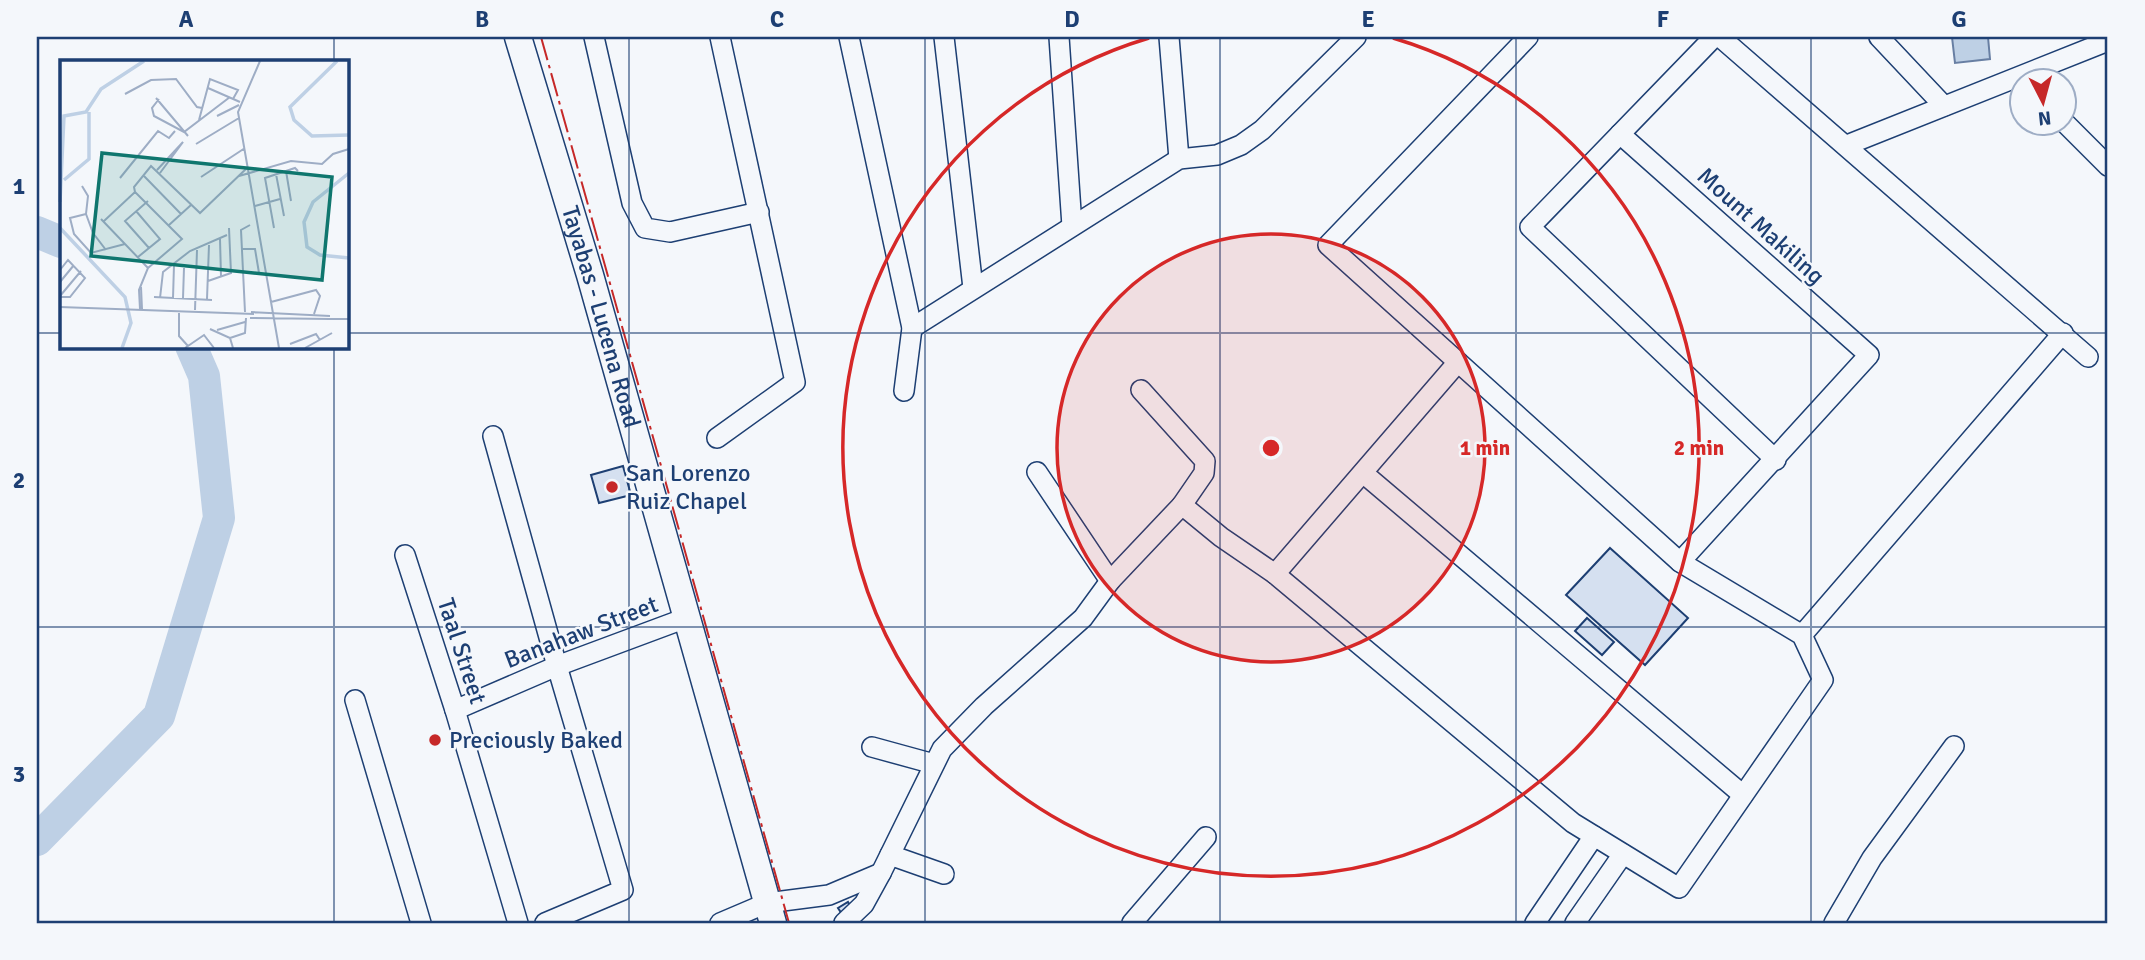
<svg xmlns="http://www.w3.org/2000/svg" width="2145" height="960" font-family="Signika,sans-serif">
  <rect width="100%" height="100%" fill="#f4f7fb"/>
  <polygon fill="#bed0e5" stroke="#687fa3" stroke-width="2" points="1952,37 1988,37 1990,59 1955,63"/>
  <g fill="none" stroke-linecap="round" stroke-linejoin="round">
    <g stroke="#bed0e5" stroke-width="32">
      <polyline points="37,232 61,242"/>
      <polyline points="37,840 159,716 219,518 204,376 191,346"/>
    </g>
  </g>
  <g fill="#d5e0f0" stroke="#1d3f73" stroke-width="2">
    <polygon points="623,466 631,495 599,503 591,475"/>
    <polygon points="1610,548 1688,618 1645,665 1566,595"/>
    <polygon points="1587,618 1614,642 1602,655 1575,631"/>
    <polygon points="848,902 853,911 844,917 838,908"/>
  </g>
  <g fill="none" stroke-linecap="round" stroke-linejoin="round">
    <g stroke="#1d3f73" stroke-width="22">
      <g id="minor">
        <polyline points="594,37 632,203 645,228 670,232 759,212"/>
        <polyline points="849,37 912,328 904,391"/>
        <polyline points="944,37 973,288"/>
        <polyline points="1059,37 1072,226"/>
        <polyline points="1169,37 1179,159"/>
        <polyline points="1714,37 1530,227 1776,460"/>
        <polyline points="1720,37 2088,357"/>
        <polyline points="1879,37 1944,106"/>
        <polyline points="2064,122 2108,166"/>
        <polyline points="1620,134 1869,355 1680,562"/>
        <polyline points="1847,145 2108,41"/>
        <polyline points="912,328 1179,159 1217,155 1241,145 1262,130 1356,37"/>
        <polyline points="1141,390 1205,461 1204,473 1182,505"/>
        <polyline points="493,436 557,666 623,890 545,923"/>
        <polyline points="717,438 795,382 720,37"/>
        <polyline points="1037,472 1110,581"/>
        <polyline points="1363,473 1743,795"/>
        <polyline points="405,555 455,710 518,923"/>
        <polyline points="1275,574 1458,362"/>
        <polyline points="1802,635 2063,333"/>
        <polyline points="355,700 421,923"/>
        <polyline points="455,710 557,666 686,618"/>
        <polyline points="872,747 934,764"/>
        <polyline points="890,855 944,874"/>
        <polyline points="720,923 767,903 829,895 881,873"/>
        <polyline points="844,923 864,904 881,873 942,749 984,706 1083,618 1110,581 1182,505 1221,537 1275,574 1573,823 1679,888 1823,680 1802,635 1680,562 1328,245 1528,37"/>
        <polyline points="1132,923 1206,837"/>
        <polyline points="1535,923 1594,836"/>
        <polyline points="1575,923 1623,854"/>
        <polyline points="1834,923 1872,858 1954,746"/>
      </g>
    </g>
    <g stroke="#1d3f73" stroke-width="29">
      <g id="major">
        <path id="s1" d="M518,37L590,275L773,923"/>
      </g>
    </g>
    <use href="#minor" stroke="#f4f7fb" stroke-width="19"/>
    <use href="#major" stroke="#f4f7fb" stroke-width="26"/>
    <polyline stroke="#c62828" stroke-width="2" stroke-dasharray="24 5 3.5 5" stroke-linecap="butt" points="541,37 789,923"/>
  </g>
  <path fill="none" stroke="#1d3f73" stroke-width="2" stroke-opacity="0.55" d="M334,37V61M629,37V923M925,37V923M1220,37V923M1516,37V923M1811,37V923M37,333H61M346,333H2108M334,346V923M37,627H2108"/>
  <circle cx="1271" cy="448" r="214" fill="#d62828" fill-opacity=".12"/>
  <g fill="none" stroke="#d62828" stroke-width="3.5">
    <circle cx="1271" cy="448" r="214"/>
    <path d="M1393 38A428 428 0 1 1 1149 38"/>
  </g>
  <g fill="#c62828" stroke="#f4f7fb" stroke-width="2.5">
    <circle cx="612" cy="487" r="7"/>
    <circle cx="435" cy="740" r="7"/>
  </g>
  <g text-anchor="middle" stroke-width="5" stroke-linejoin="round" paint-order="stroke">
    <g font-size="24" fill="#1d3f73" stroke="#f4f7fb">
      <text transform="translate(1761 226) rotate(42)" y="8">Mount Makiling</text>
      <text dy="8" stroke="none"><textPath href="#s1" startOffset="292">Tayabas - Lucena Road</textPath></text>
      <text transform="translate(581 632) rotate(-21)" y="8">Banahaw Street</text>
      <text transform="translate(462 651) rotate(72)" y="8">Taal Street</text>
    </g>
    <g font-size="24" fill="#1d3f73" stroke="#f4f7fb" text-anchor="start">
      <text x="626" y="481">San Lorenzo<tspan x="626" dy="28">Ruiz Chapel</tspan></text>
      <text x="449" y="748">Preciously Baked</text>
    </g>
  </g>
  <g transform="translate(60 60)">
    <rect width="289" height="289" fill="#f4f7fb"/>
    <path fill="none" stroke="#bed0e5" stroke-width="3.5" d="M277,1L230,47L234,60L252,76L289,75M289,113L253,142L244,162L247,187L260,195L289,198M4,120L29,99V52M0,142L4,56L26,52L41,29L84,1M0,168L65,237L71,263L62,288"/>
    <path fill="none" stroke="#9eadc5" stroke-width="2" d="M200,1L178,52L219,288M148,28L180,42M65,34L91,20L116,19L137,47L142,48M96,38L128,76M99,39L92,48L94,56L124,72L170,37M157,56L179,45M139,60L150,19L178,30L173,39M136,84L179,58M97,110L123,82L100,113M226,111L231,141M216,114L224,156M83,115L121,154M179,116L231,101L262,104L273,94L289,89M141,117L185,88M60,118L98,71L109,78L115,71M22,126L28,136L26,154L33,173L46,190M88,141L65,161L89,188M195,146L220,139M76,151L100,179L78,197M26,154L10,158L14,174L31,193L65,184M41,159L88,208L79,230L80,249M44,161L75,132M109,165L131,145M214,168L205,118L235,108L238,111M160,179L161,216M182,189H195L199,213M88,208L122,179L75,132L74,127L91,106L140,153L188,107M0,210L8,200L25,218L10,237H0M148,221L171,213L169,168M0,222L14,205M81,227L82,249M0,236L21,211M94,237L152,240M100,238L103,212L130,191L167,175M113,238L114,205M123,238L124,208M147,239L149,185M211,242L256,230L260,236L254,254M0,247L194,254M135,250L137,190M185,252L181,170L190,165M191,252L270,256M119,253V276L128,286M190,258L270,259M267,259H289M150,269L170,278L173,288M157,270L185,262M170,278L185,273L186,258M230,284L256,274L260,280M125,288L144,275L154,288M245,288L272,273"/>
    <path fill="#0f766e" fill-opacity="0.15" stroke="#0f766e" stroke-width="3.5" d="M42,93L272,117L262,220L31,196Z"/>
    <rect width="289" height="289" fill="none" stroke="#1d3f73" stroke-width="3.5"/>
  </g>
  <circle cx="1271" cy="448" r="10" fill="#d62828" stroke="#f4f7fb" stroke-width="3.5"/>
  <g font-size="21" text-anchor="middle" font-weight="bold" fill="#d62828" stroke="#f4f7fb" stroke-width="5" stroke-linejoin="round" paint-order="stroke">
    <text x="1485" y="455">1 min</text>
    <text x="1699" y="455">2 min</text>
  </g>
  <rect width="2145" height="960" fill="none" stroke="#f4f7fb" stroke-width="77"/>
  <g transform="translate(2043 102) rotate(174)"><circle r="33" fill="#f4f7fb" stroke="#9eadc5" stroke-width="2"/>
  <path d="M0-5L12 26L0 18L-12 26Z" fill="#c62828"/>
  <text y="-10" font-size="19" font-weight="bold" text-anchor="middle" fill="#1d3f73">N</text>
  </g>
  <rect x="38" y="38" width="2068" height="884" fill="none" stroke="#1d3f73" stroke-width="2.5"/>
  <g font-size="23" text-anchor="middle" font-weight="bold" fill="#1d3f73">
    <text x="186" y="27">A</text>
    <text x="482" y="27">B</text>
    <text x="777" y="27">C</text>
    <text x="1072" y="27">D</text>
    <text x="1368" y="27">E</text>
    <text x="1663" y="27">F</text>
    <text x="1959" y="27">G</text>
    <text x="19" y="194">1</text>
    <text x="19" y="488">2</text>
    <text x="19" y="782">3</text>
  </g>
</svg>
